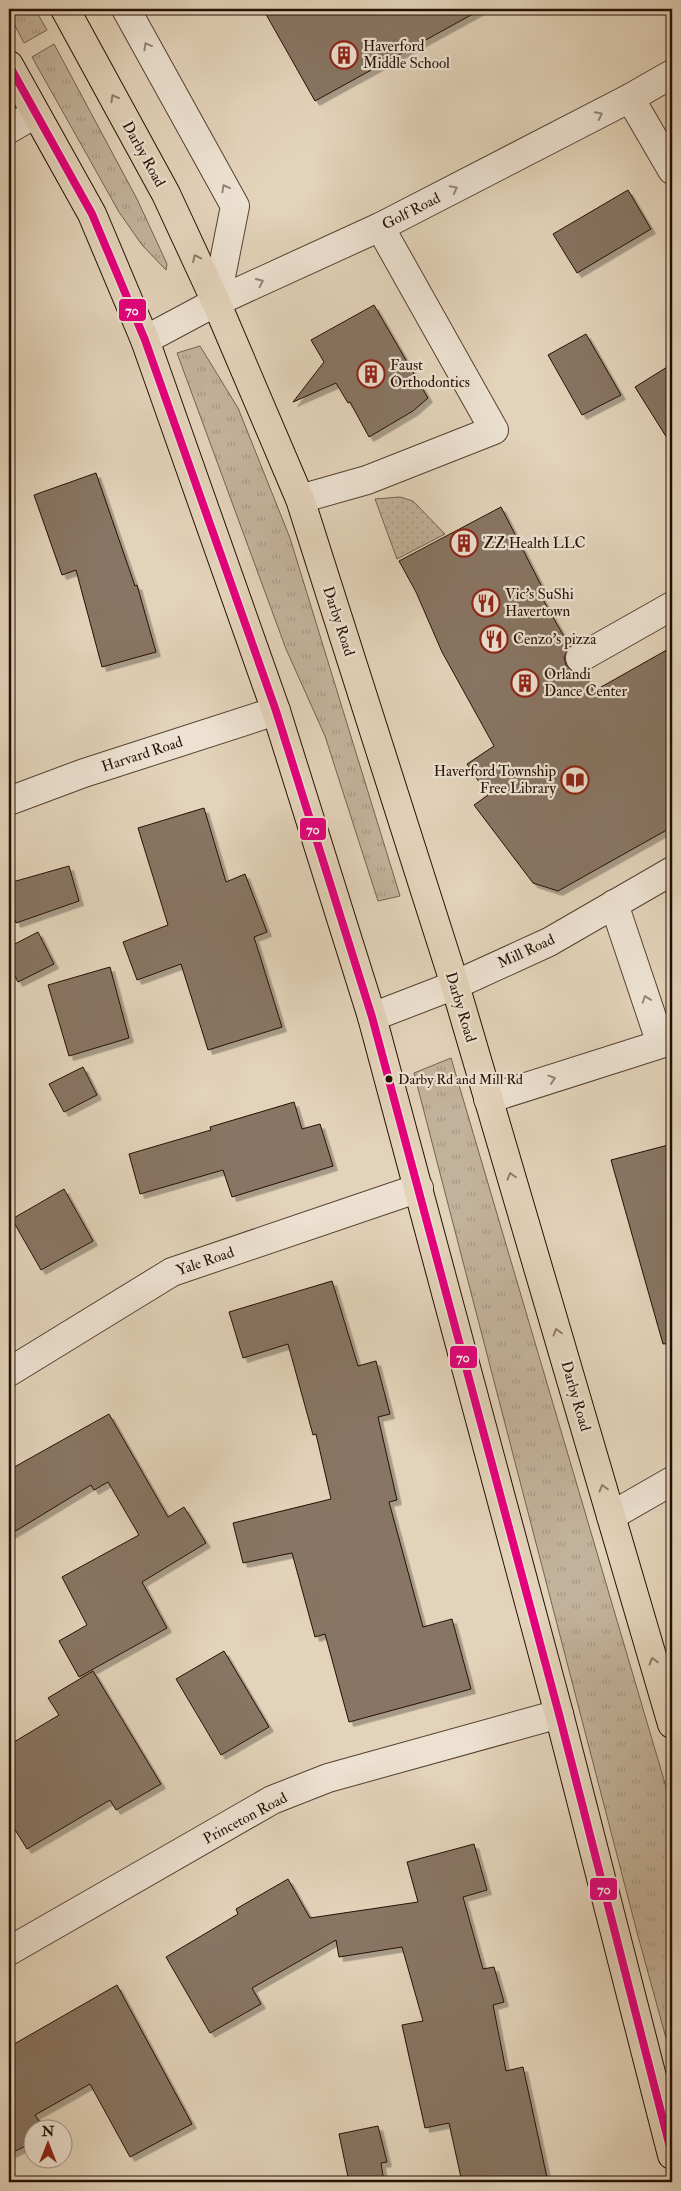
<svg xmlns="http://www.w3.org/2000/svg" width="681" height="2191" font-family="'IM FELL Double Pica',serif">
  <defs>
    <pattern id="grass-tufts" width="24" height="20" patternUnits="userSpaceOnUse" patternTransform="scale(1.25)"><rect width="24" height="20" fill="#c3b29b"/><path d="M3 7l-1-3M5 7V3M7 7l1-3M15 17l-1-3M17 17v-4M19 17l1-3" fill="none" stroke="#a79884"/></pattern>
    <pattern id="garden-dots" width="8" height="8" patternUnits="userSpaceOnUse" patternTransform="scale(1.25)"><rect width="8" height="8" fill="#c3b29b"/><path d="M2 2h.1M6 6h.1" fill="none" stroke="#a79884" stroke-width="1.8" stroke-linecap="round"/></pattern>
    <filter id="shadow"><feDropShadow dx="4.5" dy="4.5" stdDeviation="0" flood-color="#0004"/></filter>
  </defs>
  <rect width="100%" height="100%" fill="#e3d3ba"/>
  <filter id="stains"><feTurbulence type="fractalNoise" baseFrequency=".004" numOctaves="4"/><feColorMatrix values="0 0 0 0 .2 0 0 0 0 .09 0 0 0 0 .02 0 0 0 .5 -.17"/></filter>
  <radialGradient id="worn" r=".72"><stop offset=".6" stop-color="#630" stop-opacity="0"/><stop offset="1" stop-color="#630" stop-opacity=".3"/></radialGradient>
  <g fill="url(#grass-tufts)" stroke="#746150">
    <polygon points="9,9 35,9 47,30 24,43 9,14"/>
    <polygon points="54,44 137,199 167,264 166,270 142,245 119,212 32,57"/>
    <polygon points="200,346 238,408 290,538 400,896 378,901 325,736 286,649 177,353"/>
    <polygon points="451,1058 672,1807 672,2060 638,1936 414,1073"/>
  </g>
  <polygon fill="url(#garden-dots)" stroke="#746150" points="400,497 413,501 445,534 397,559 375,499"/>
  <g fill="#887563" stroke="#251004" filter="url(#shadow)">
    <polygon points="263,9 482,9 315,101"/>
    <polygon points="628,190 651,229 577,273 553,234"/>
    <polygon points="374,305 428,398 413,411 369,437 350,402 348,403 336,383 293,402 324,362 311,340"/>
    <polygon points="586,334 621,395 582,415 548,355"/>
    <polygon points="672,364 672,446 635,387"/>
    <polygon points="96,473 135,586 137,585 156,652 102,667 76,570 62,575 34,495"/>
    <polygon points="501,507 543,589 538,591 570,647 564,657 566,665 573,672 584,673 594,691 672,647 672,827 558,891 533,883 474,805 488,795 467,764 494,746 442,652 416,592 399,561"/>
    <polygon points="204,808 226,882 245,874 267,932 254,937 282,1027 208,1050 181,964 137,980 123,942 168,925 138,828"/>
    <polygon points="69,866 79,901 16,923 9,902 9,883"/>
    <polygon points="38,932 54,964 18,982 9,964 9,947"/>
    <polygon points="110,967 129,1038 69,1056 48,985"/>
    <polygon points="83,1067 97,1095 64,1112 49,1084"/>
    <polygon points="294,1102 302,1129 320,1124 333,1166 232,1197 223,1170 140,1194 129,1154 211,1130 210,1127"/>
    <polygon points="672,1144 672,1343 663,1344 611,1160"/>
    <polygon points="64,1189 93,1241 41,1270 12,1219"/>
    <polygon points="332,1281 358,1366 376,1361 390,1414 378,1417 397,1500 389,1502 423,1627 452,1619 471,1689 349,1722 325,1634 315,1637 292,1553 243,1563 233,1523 331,1499 316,1434 313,1435 288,1344 243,1358 229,1312"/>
    <polygon points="109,1414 168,1517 184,1507 206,1543 142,1582 167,1628 79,1677 59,1641 87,1625 62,1577 139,1535 108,1482 94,1490 91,1485 9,1535 9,1470"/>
    <polygon points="224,1651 269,1727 221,1755 176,1679"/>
    <polygon points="93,1671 161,1784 116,1810 110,1800 27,1849 9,1820 9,1745 59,1715 48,1698"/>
    <polygon points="474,1844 487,1890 463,1897 483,1969 494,1967 504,2002 493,2005 506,2071 523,2067 548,2182 462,2182 449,2123 425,2128 402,2025 423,2021 402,1947 339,1957 336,1940 252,1988 261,2004 210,2033 166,1957 238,1914 236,1909 288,1879 310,1918 418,1902 407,1862"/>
    <polygon points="117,1985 192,2124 130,2157 90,2084 35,2115 44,2128 32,2128 32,2143 9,2154 9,2047"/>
    <polygon points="378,2126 387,2162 381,2163 384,2182 349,2182 339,2134"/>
  </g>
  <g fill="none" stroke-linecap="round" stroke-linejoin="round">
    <g stroke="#544132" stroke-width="30">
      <g id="minor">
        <polyline points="126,9 235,206 216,302"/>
        <polyline points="630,98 672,170"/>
        <polyline points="9,129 35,114"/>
        <polyline points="145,340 216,302 380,227 630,98 672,74"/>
        <polyline points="300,499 367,480 494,430 380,227"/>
        <polyline points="580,658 672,606"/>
        <polyline points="9,801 84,773 276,711"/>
        <polyline points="372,1017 455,985 549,942 672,871"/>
        <polyline points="488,1099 661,1044 614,904"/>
        <polyline points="9,1372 172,1272 419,1188"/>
        <polyline points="611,1516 672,1481"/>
        <polyline points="9,1951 272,1800 328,1778 559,1714"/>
      </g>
    </g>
    <g stroke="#251004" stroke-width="30">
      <g id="major">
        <polyline points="65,9 166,194 216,302 300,499 455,985 672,1724"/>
        <polyline points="9,65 92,214 145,340 276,711 372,1017 559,1714 672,2155"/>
      </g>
    </g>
    <use href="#minor" stroke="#ede2d2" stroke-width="28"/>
    <use href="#major" stroke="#e3d3ba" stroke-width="28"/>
    <g stroke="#ede2d2" stroke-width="11">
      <polyline id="bus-1" points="9,65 92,214 145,340 276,711 372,1017 559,1714 672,2155"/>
    </g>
    <use href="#bus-1" stroke="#e5007d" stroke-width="8"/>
  </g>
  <defs><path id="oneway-chevron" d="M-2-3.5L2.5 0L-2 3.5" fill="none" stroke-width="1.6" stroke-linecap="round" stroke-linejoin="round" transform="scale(1.25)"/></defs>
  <g stroke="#938475">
    <use href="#oneway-chevron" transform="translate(147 46) rotate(-119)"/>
    <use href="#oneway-chevron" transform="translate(599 115) rotate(-27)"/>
    <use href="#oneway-chevron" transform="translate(225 188) rotate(-119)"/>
    <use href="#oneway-chevron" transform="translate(454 189) rotate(-27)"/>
    <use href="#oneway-chevron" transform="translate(260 282) rotate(-25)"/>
    <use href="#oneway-chevron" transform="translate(646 999) rotate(-109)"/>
    <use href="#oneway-chevron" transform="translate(552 1079) rotate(-18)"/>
  </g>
  <g stroke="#8e7b68">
    <use href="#oneway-chevron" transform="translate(114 98) rotate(-119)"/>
    <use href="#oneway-chevron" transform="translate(196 258) rotate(-115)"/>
    <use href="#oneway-chevron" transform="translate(511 1176) rotate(-106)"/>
    <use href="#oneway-chevron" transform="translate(557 1332) rotate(-106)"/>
    <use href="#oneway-chevron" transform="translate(603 1488) rotate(-106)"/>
    <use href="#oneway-chevron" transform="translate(653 1661) rotate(-106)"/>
  </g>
  <defs>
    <g id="building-ring" transform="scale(1.4375)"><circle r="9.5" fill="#ede2d2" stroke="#8f2418" stroke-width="1.5"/><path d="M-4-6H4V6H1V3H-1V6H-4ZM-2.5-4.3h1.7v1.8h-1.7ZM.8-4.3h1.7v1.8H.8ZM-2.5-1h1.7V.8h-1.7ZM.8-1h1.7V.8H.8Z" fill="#8f2418"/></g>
    <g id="restaurant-ring" transform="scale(1.4375)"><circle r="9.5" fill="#ede2d2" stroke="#8f2418" stroke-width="1.5"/><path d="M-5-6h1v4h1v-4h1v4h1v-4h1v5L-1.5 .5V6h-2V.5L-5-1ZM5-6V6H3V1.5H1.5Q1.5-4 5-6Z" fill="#8f2418"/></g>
    <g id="library-ring" transform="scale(1.4375)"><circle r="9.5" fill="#ede2d2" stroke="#8f2418" stroke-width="1.5"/><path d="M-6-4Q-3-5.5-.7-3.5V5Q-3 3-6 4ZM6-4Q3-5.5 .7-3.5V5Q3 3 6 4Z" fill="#8f2418"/></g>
  </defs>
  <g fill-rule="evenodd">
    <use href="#building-ring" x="344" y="55"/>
    <use href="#building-ring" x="371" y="374"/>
    <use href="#building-ring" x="464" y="543"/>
    <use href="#restaurant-ring" x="486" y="603"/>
    <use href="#restaurant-ring" x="494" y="639"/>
    <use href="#building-ring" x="525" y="683"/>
    <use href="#library-ring" x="575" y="780"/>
  </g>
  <circle fill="#251004" stroke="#ede2d2" stroke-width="2" cx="389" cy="1079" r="4.5"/>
  <g text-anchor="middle" stroke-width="4.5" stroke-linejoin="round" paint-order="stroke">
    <g font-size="14" fill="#251004" stroke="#ede2d2" text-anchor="start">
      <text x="398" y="1084">Darby Rd and Mill Rd</text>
    </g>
    <g font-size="15" fill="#251004" stroke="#ede2d2" text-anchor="start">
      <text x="363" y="51">Haverford<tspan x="363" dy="17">Middle School</tspan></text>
      <text x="390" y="370">Faust<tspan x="390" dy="17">Orthodontics</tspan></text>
      <text x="483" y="548">ZZ Health LLC</text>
      <text x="505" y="599">Vic's SuShi<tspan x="505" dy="17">Havertown</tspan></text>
      <text x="513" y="644">Cenzo's pizza</text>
      <text x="544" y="679">Orlandi<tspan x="544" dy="17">Dance Center</tspan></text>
      <text x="556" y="776" text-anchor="end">Haverford Township<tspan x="556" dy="17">Free Library</tspan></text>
    </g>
    <g font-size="15" fill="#251004" stroke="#ede2d2">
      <text transform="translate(144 154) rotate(61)" y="5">Darby Road</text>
      <text transform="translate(411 211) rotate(-27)" y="5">Golf Road</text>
      <text transform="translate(339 621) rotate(72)" y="5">Darby Road</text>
      <text transform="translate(142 754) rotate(-18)" y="5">Harvard Road</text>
      <text transform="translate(526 951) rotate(-25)" y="5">Mill Road</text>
      <text transform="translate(461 1007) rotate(73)" y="5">Darby Road</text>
      <text transform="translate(205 1261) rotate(-19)" y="5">Yale Road</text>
      <text transform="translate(576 1396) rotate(74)" y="5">Darby Road</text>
      <text transform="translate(245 1818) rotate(-28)" y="5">Princeton Road</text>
    </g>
  </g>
  <g stroke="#ede2d2" stroke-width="2">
    <rect x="118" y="298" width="29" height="24" rx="5" fill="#e5007d"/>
    <rect x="299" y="817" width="28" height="24" rx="5" fill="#e5007d"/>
    <rect x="449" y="1345" width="29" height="24" rx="5" fill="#e5007d"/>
    <rect x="589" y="1877" width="29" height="24" rx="5" fill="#e5007d"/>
  </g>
  <g font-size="14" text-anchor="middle" font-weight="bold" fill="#fff">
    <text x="132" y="315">70</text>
    <text x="313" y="834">70</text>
    <text x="463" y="1362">70</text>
    <text x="604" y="1894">70</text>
  </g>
  <rect width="681" height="2191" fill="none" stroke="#e3d3ba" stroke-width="30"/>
  <rect x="10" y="10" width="661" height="2171" fill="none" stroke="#251004" stroke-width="2.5"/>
  <rect x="15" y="15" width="651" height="2161" fill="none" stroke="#251004"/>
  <g transform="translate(48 2144)"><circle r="24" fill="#ede2d2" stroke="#9d8e80"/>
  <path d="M0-4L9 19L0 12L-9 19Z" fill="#8f2418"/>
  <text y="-8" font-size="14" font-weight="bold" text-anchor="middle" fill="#251004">N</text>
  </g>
  <rect width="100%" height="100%" filter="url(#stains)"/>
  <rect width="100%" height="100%" fill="url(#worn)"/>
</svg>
